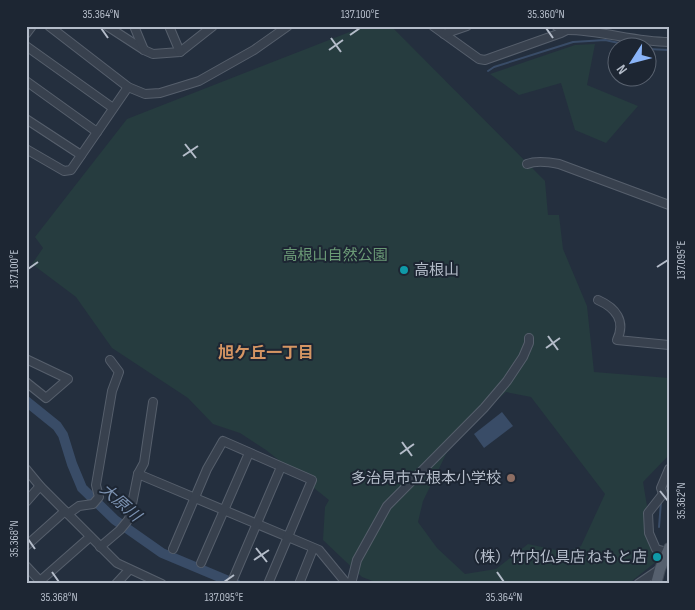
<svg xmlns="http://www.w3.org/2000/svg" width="695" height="610" font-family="'Sofia Sans Condensed','Noto Sans JP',sans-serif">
  <rect width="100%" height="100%" fill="#242f3e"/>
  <g fill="#263c3f" fill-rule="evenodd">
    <path d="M365,26H391L545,181L548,215H559L563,249L587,306L594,372L669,378V455L643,482L652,536L647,540L657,561L628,584H381L362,577L323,540L325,507L329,500L266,450L240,433L213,424L188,398L112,348L76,297L32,264L43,248L35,237L127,119ZM506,392L531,397L605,494L581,546L565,552L528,544L496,569L465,574L437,548L418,522L423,501L453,440Z"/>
    <polygon points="595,44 587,85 638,106 606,143 575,130 561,83 519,95 490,74 575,45"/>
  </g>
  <polygon fill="#394c67" points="502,412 513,426 484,448 474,434"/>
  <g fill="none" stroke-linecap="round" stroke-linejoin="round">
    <g stroke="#394c67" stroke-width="2">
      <polyline points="648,49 669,50"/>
      <polyline points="488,71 494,67 573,42 605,40 642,48"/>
      <polyline points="659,527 661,502"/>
    </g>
    <polyline stroke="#394c67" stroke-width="10" points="26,401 57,426 63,435 72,464 82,488 115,520 162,553 236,584"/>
    <g stroke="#565f6c" stroke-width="10">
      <g id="minor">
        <polyline points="49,26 128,87 145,94 160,93 199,81 254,50 288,26"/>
        <polyline points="107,26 144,50 153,54 180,52 213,26"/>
        <polyline points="134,26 144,50"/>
        <polyline points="169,26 180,52"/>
        <polyline points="433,26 479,59 485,60 561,33 567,30 556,26"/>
        <path d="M567,30C601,30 634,42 669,42"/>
        <polyline points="26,34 32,26"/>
        <polyline points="444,34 467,26"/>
        <polyline points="26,46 113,108"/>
        <polyline points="26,81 97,132"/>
        <polyline points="26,119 81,155"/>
        <polyline points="26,149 64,171 71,170 128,87"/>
        <path d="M527,164C537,160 549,162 559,164L669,205"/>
        <path d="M598,300C616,308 626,321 617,340L669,345"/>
        <polyline points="26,359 68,379 46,398 26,382"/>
        <polyline points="26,469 40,486 117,563 162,584"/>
        <polyline points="138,474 144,463 153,402"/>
        <polyline points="26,502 40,486"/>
        <polyline points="68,514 79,506 93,504 99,497 96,485 112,391 119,372 110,360"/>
        <polyline points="26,546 65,511"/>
        <polyline points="100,547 120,530 129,519 138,474 319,550 347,584"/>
        <polyline points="173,549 207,469 223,441 312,480 268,584"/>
        <polyline points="667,552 656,549 649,533 648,513 663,494 661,488 669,469"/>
        <polyline points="201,563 249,453"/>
        <polyline points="26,566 40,581 90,537"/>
        <polyline points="116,584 129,570"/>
        <polyline points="231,584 281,467"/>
        <polyline points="299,584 313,549"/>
        <polyline points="351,584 357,560 387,506 484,408 507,381 523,357 529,343 529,338"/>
        <polyline points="638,584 660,569"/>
      </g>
    </g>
    <g stroke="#414a57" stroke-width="12">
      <polyline id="major" points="656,584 660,569 669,548"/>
    </g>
    <use href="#minor" stroke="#38414e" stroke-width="8"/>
    <use href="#major" stroke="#56606e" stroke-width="10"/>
  </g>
  <path fill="none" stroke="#b4bcc9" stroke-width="2" d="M101,28L108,38M546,28L553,38M350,35L360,28M331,38L341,52M329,50L343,40M185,144L196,158M183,156L198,146M657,267L668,260M28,269L38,262M548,336L558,350M546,348L560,338M402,442L412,456M400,454L414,444M660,491L668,501M28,539L35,549M256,548L267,562M254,560L269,550M52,572L59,582M497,572L504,582M224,582L234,575"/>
  <g fill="#0f9aa8" stroke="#1d2633" stroke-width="2">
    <circle cx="404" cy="270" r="5"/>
    <circle cx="657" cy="557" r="5"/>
  </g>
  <circle fill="#8d6e63" stroke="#1d2633" stroke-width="2" cx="511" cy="478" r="5"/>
  <g text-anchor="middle" stroke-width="4" stroke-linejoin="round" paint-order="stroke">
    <g font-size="15" fill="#6b9a76" stroke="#1d2633">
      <text x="335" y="260">高根山自然公園</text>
    </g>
    <g font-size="15" fill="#b4bcc9" stroke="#1d2633" text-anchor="end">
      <text x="414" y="275" text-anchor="start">高根山</text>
      <text x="501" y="483">多治見市立根本小学校</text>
      <text x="647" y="562">（株）竹内仏具店 ねもと店</text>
    </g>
    <g font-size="16" font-weight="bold" fill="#d59563" stroke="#1d2633">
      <text x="266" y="358">旭ケ丘一丁目</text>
    </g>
    <g font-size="16" font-style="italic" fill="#7c92b1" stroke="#1d2633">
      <text transform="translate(121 502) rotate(41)" y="6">大原川</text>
    </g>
  </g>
  <rect width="695" height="610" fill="none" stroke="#1d2633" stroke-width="55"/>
  <g transform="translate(632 62) rotate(234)"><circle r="24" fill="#1d2633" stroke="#59626f"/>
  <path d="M0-4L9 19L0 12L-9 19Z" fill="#8ab4f8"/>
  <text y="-8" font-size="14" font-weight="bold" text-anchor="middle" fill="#b4bcc9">N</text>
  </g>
  <rect x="28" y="28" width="640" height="554" fill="none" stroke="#b4bcc9" stroke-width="2"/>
  <g font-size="12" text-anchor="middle" fill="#b4bcc9">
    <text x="101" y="18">35.364°N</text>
    <text x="360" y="18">137.100°E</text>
    <text x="546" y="18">35.360°N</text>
    <text transform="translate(681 260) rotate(-90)" y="4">137.095°E</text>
    <text transform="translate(14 269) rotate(-90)" y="4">137.100°E</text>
    <text transform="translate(681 501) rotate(-90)" y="4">35.362°N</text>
    <text transform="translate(14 539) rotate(-90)" y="4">35.368°N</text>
    <text x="59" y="601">35.368°N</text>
    <text x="224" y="601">137.095°E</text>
    <text x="504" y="601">35.364°N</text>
  </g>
</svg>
